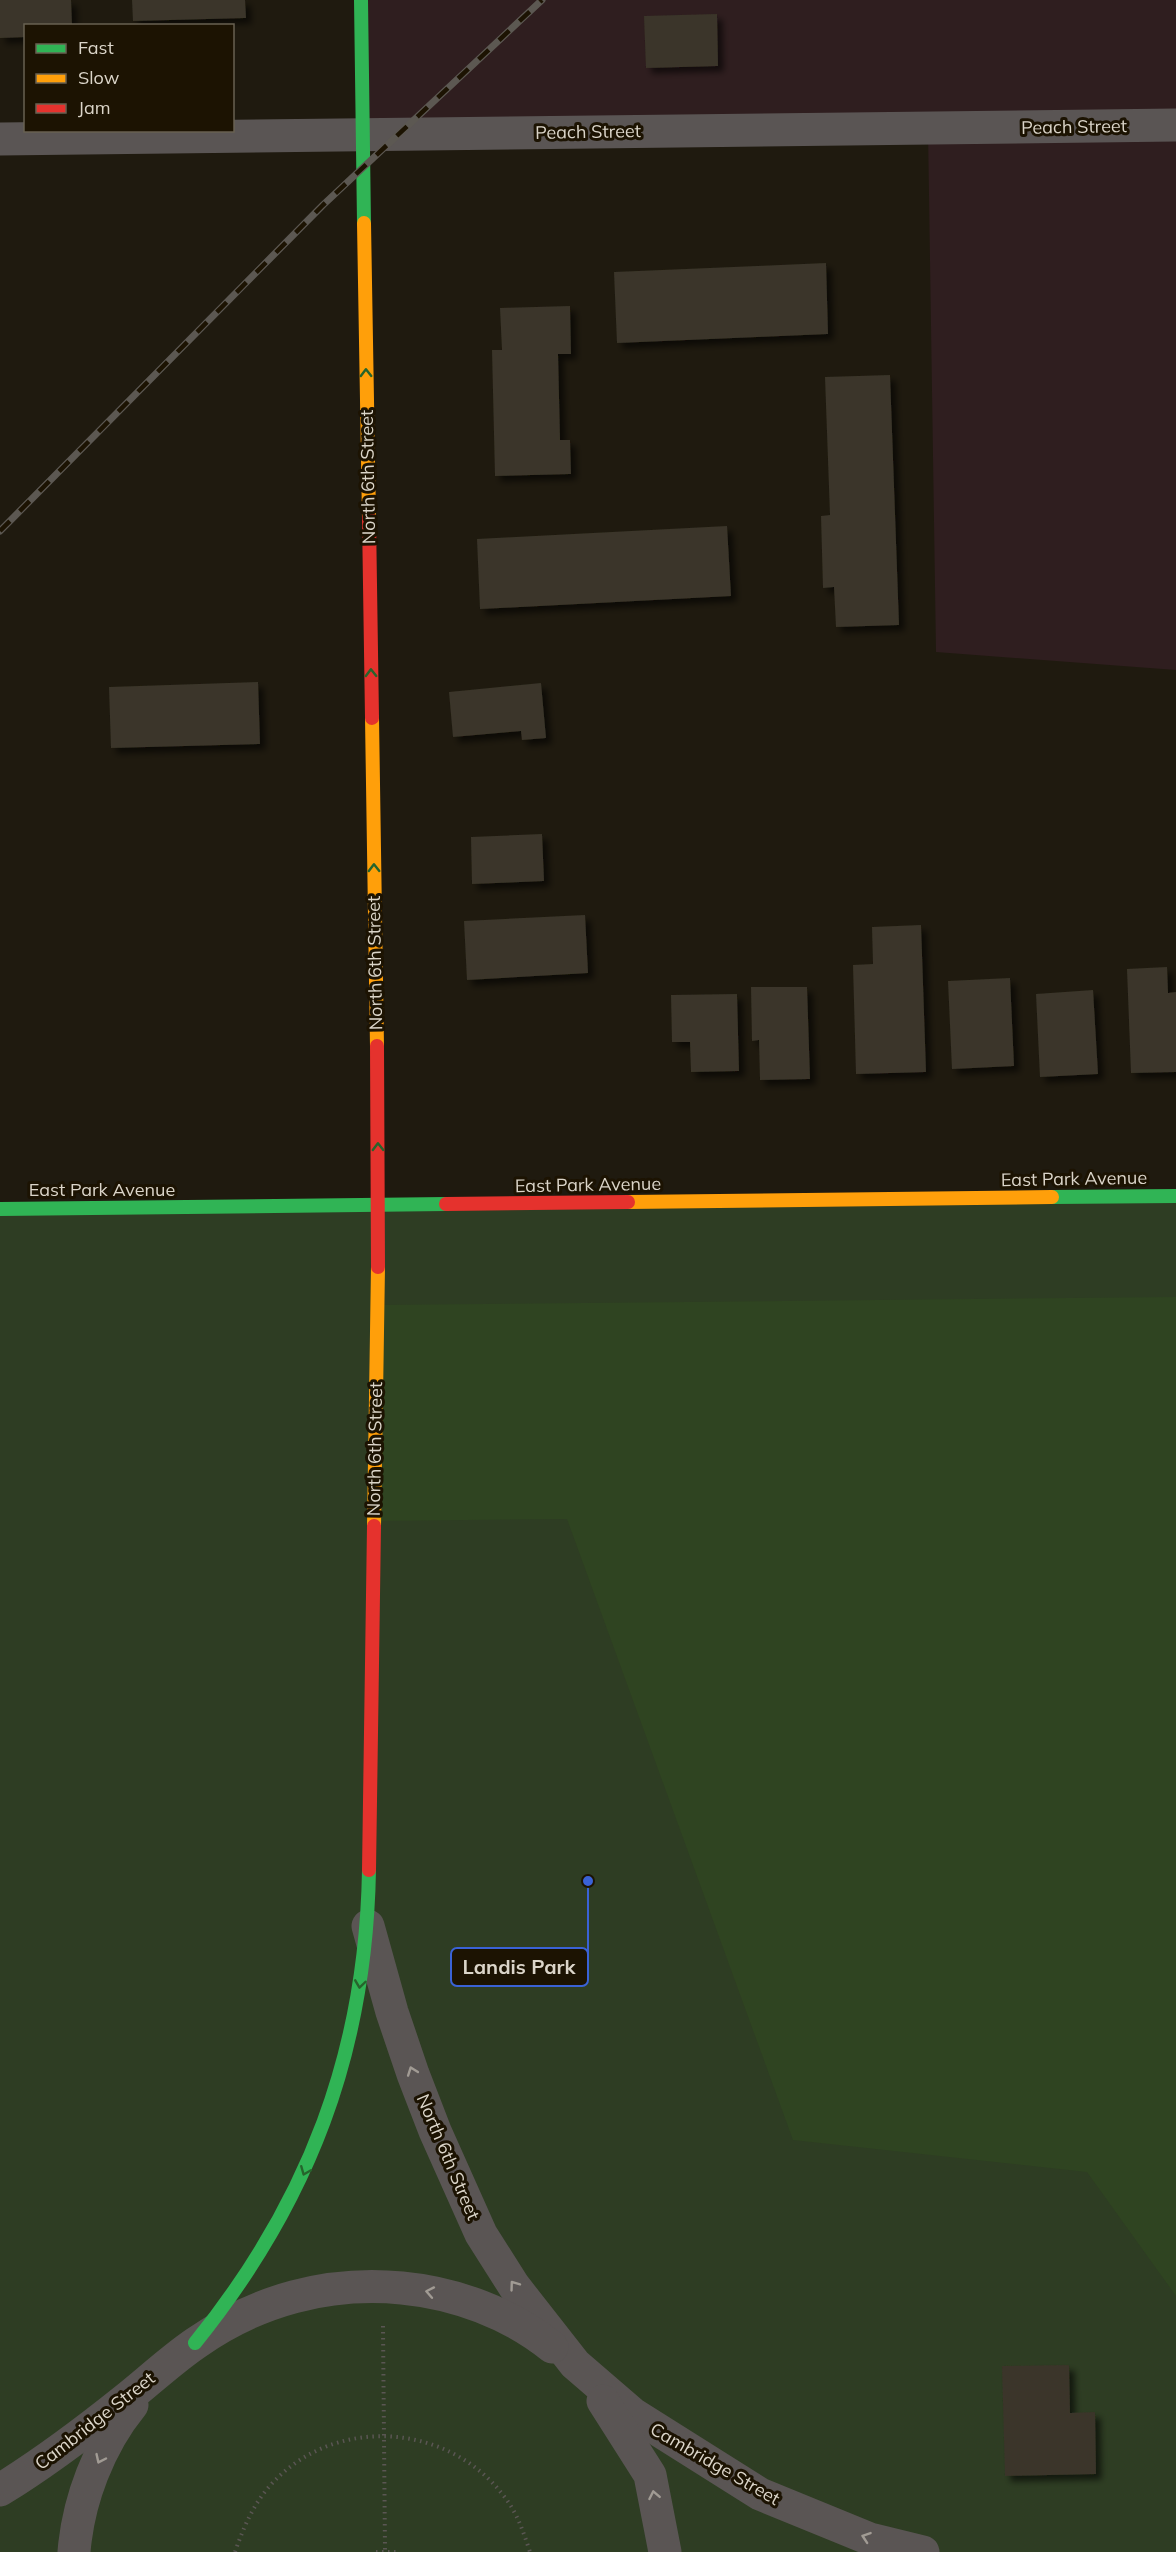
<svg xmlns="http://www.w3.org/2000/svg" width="1176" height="2552" font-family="Mulish,sans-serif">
  <defs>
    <filter id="shadow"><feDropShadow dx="5.5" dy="5.5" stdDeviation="3" flood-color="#0009"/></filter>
  </defs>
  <rect width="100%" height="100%" fill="#1f1a0f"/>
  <polygon fill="#2f1e1f" points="360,0 1176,0 1176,670 936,652 928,130 359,134"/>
  <polygon fill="#2e3d23" points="1176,1196 1176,2552 0,2552 0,1210"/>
  <polygon fill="#2f4421" points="1176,1297 1176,2296 1087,2172 793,2140 567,1519 376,1521 377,1305"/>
  <g fill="#3a3529" filter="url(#shadow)">
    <polygon points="0,0 71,0 72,26 26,26 26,37 0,38"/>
    <polygon points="132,0 245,0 246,18 133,21"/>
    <polygon points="717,14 718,66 646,68 644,16"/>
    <polygon points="826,263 828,334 617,343 614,272"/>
    <polygon points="570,306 571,354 558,354 560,440 570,440 571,474 495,476 492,350 502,350 500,308"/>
    <polygon points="890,375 899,625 836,627 834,587 823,588 821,516 830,515 825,377"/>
    <polygon points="727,526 731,596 480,609 477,539"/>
    <polygon points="258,682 260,744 111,748 109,687"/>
    <polygon points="541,683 546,738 522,740 521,731 453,737 449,692"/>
    <polygon points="542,834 544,881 472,884 471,837"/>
    <polygon points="585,915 588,973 467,980 464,921"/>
    <polygon points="921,925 926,1072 856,1074 853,965 873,964 872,927"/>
    <polygon points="1167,967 1168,993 1176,992 1176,1072 1131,1073 1127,969"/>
    <polygon points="1010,978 1014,1066 952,1069 948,981"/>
    <polygon points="751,987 807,987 810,1079 760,1080 759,1040 752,1041"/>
    <polygon points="1093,990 1098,1074 1040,1077 1036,994"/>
    <polygon points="737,994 739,1071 691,1072 690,1042 672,1042 671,995"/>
    <polygon points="1069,2365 1070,2413 1095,2412 1096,2474 1005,2476 1002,2366"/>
  </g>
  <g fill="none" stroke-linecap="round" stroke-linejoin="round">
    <g stroke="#5a5653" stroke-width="4" stroke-dasharray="1.5 4.5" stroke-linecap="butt">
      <polyline points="383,2326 385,2550"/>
      <path d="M235,2552C243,2529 252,2507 268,2488C330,2415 446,2421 503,2495C517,2512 523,2531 530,2552"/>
      <polyline points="376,2552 396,2552"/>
    </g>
    <g stroke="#5a5554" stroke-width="33">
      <polyline points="0,139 1176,125"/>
      <polyline points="368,1926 392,2012 413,2074 435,2131 481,2234 514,2286 575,2364 633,2414 760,2494 870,2539 923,2552"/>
      <polyline points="603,2401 650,2475 665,2552"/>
      <path d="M0,2490C44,2463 85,2432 125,2400C149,2381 171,2360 196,2343C257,2300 328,2281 402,2288C455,2293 510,2313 552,2347"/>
      <path d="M74,2552C78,2501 99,2445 132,2405"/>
    </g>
    <g stroke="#30b455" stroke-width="14">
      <polyline points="361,0 364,223"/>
      <polyline points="1052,1197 1176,1196"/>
      <polyline points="0,1209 446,1204"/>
      <path d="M195,2343C309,2202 366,2052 369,1870"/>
    </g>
    <g stroke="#ff9f0a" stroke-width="14">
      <polyline points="364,223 369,518"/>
      <polyline points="372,718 377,1046"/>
      <polyline points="628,1202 1052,1197"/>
      <polyline points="374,1526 378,1267"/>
    </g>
    <g stroke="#e5322d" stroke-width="14">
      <polyline points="369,518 372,718"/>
      <polyline points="377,1046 378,1267"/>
      <polyline points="446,1204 628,1202"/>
      <polyline points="369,1870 374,1526"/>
    </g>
    <g stroke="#5c5852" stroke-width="7">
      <polyline id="rail" points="0,531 323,205 542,0"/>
    </g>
    <use href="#rail" stroke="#1c1302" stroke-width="4.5" stroke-dasharray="14" stroke-linecap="butt"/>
  </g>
  <defs><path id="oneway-chevron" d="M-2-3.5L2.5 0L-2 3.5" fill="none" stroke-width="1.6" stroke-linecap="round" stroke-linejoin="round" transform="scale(1.5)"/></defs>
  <g stroke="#26642c">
    <use href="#oneway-chevron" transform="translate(366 373) rotate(-91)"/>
    <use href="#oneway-chevron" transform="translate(371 673) rotate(-91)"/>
    <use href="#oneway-chevron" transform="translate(374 868) rotate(-91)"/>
    <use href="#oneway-chevron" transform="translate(378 1147) rotate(-91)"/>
    <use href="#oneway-chevron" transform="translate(360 1984) rotate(98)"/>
    <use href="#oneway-chevron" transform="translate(305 2171) rotate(112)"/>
  </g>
  <g stroke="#a19b94">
    <use href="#oneway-chevron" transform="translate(412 2071) rotate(-110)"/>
    <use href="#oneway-chevron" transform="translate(514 2285) rotate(-126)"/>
    <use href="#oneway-chevron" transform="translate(430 2292) rotate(-169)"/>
    <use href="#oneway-chevron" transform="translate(100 2459) rotate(115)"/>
    <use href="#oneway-chevron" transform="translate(654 2495) rotate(-101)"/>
    <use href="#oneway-chevron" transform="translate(866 2537) rotate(-161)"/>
  </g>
  <g text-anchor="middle" stroke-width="6" stroke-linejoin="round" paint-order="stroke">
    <g font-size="18" fill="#dbd5c9" stroke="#1c1302">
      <text transform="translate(1074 127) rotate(-1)" y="6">Peach Street</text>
      <text transform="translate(588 132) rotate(-1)" y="6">Peach Street</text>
      <text transform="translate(368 477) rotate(-91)" y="6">North 6th Street</text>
      <text transform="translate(375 963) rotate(-91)" y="6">North 6th Street</text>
      <text transform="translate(1074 1179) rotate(-1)" y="6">East Park Avenue</text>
      <text transform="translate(588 1185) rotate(-1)" y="6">East Park Avenue</text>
      <text x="102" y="1196">East Park Avenue</text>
      <text transform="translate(375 1449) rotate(-89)" y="6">North 6th Street</text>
      <text transform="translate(448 2157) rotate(67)" y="6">North 6th Street</text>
      <text transform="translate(95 2421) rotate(-38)" y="6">Cambridge Street</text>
      <text transform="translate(715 2464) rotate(30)" y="6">Cambridge Street</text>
    </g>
  </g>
  <path fill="none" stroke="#3a62d6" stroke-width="2" d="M588 1881L588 1967"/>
  <circle fill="#3a62d6" stroke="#1c1302" stroke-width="2" cx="588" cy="1881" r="6"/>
  <rect fill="#1c1302" stroke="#3a62d6" stroke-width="2" x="451" y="1948" width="137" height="38" rx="6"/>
  <g font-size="20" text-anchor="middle" font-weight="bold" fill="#dbd5c9">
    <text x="519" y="1974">Landis Park</text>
  </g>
  <rect x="24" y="24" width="210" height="108" fill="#1c1302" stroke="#686152" stroke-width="1.5"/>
  <rect x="36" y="44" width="30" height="9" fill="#30b455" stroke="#686152" stroke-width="1.5"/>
  <text x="78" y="54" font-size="18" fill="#dbd5c9">Fast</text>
  <rect x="36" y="74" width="30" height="9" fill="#ff9f0a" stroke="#686152" stroke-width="1.5"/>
  <text x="78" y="84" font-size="18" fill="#dbd5c9">Slow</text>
  <rect x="36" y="104" width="30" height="9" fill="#e5322d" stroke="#686152" stroke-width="1.5"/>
  <text x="78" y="114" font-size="18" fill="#dbd5c9">Jam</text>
</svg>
